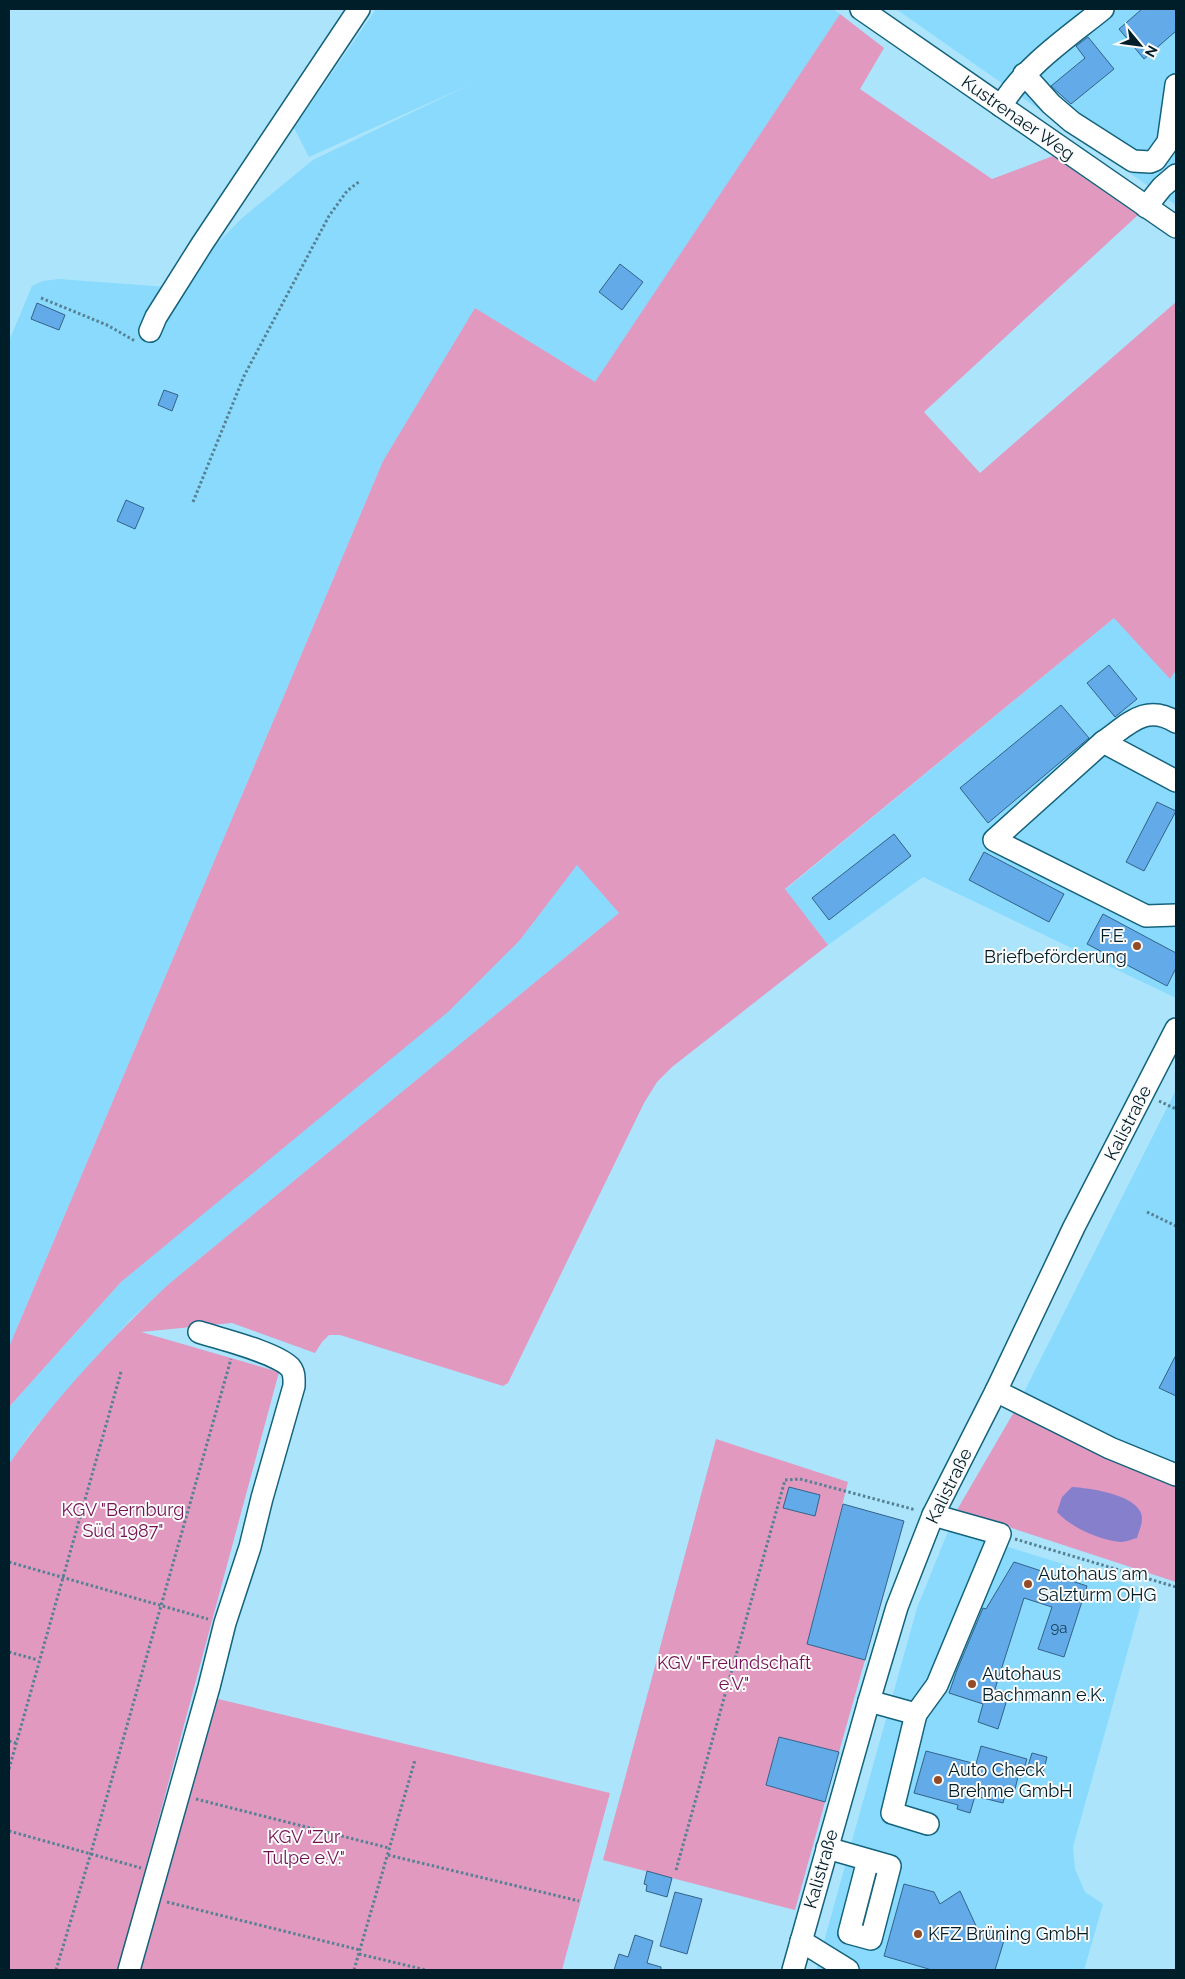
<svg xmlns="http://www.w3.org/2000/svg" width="1185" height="1979" font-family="Raleway,sans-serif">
  <rect width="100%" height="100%" fill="#ace4fc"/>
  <g fill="#89dafc">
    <polygon points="376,9 833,9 840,14 595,383 475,309 383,461 9,1347 9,341 32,286 43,281 59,279 180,288 199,262 242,218 313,160 471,84 309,157 294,128"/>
    <polygon points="896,9 1176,9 1176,202 1174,204"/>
    <polygon points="1114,618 1170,678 1176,670 1176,998 923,877 828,945 785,890"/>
    <polygon points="577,864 619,913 170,1283 130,1320 89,1365 31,1432 9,1464 9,1407 121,1282 520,940"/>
    <polygon points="1176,1090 1176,1482 1076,1444 1014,1412"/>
    <polygon points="949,1529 1145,1589 1073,1847 1075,1869 1085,1892 1103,1904 1084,1970 816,1970 917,1608"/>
  </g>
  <g fill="#e199c0">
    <path d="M840,14L884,48L860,89L992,179L1053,156L1138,215L924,412L980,473L1176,302V670L1170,679L1114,618L785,889L828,945L672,1067L657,1082L644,1103L508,1383L503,1386L340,1335H329L322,1342L315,1353L232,1323L141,1332L279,1372L118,1970H9V1464C55,1398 111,1338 170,1283L619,913L577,865L520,940L448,1012L121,1282L9,1407V1347L383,461L475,308L595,382Z"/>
    <polygon points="1014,1412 1118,1461 1176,1481 1176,1582 957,1510"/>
    <polygon points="716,1439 848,1482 807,1644 865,1660 839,1752 779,1738 766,1785 825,1802 795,1910 603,1860"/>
    <polygon points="218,1699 610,1793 562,1970 140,1970"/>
  </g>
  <path fill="#857fcc" d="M1072,1487C1089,1488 1131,1494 1140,1511C1145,1520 1139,1530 1137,1538C1132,1539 1126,1542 1121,1542C1099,1540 1072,1528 1057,1512L1062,1497Z"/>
  <g fill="#63abe8" stroke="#336289">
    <polygon points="1142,9 1176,9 1176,31 1144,59 1119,29"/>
    <polygon points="1088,37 1114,69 1071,104 1051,86 1085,58 1076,46"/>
    <polygon points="620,264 643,282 622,310 599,292"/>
    <polygon points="37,303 65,315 59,330 31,319"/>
    <polygon points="164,390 178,395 172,411 158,405"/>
    <polygon points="126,500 144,508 135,529 117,521"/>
    <polygon points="1109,665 1137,699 1115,717 1087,683"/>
    <polygon points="1061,705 1089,738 988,823 960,788"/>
    <polygon points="1157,802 1176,811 1144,871 1126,862"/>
    <polygon points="894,834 911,856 829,920 812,898"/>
    <polygon points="984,852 1064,894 1049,922 969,880"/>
    <polygon points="1103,914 1176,953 1176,968 1167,986 1087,944"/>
    <polygon points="1176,1355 1176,1396 1159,1388"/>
    <polygon points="789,1487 820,1495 815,1516 783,1508"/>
    <polygon points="843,1504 904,1521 865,1660 807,1644"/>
    <polygon points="1014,1562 1087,1586 1064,1657 1038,1649 1052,1607 1024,1598 995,1689 1009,1693 998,1729 978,1722 983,1704 949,1693 957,1670 983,1608 986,1609"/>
    <polygon points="779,1737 839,1752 825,1802 766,1785"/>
    <polygon points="981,1746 1027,1759 1021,1778 1018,1777 1014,1793 1006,1791 1003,1803 975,1796 970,1813 957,1809 958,1805 914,1793 926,1751 976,1764"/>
    <polygon points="1032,1753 1047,1757 1043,1773 1027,1769"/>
    <polygon points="647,1871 672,1878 667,1897 646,1891 647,1885 644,1884"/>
    <polygon points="904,1884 934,1892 940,1904 960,1891 977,1928 1006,1934 995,1970 932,1970 884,1956"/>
    <polygon points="675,1892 702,1899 687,1954 660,1946"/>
    <polygon points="635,1935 653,1941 647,1963 661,1967 661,1970 614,1970 619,1954 628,1957"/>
  </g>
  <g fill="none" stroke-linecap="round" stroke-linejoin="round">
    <g stroke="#14637d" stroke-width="24">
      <g id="minor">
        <polyline points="861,9 1176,227"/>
        <polyline points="1024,74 1051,104 1072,122 1133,161 1150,162 1155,160 1168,142 1176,85"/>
        <path d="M1001,106C1025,66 1067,38 1103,9"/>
        <polyline points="1146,207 1162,187 1176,175"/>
        <polyline points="150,331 156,317 202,244 359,9"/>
        <path d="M1103,742C1128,725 1145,703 1176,722"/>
        <polyline points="1176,781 1103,742 994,840 1146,916 1176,915"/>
        <polyline points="996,1391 1110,1448 1176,1475"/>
        <polyline points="869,1701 916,1714 937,1685 1000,1534 933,1515"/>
        <polyline points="916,1714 892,1813 928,1824"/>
        <polyline points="827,1848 890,1866 871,1939 849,1933 868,1860"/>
        <polyline points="801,1941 848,1970"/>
        <path d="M129,1970L209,1687L225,1623L250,1547L262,1498L294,1386C294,1379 295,1373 290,1367C275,1352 220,1339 199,1332"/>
        <polyline points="793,1970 869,1701 897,1607 933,1515 996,1391 1074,1227 1176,1029"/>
      </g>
    </g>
    <g stroke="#568193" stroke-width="3" stroke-dasharray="2.5 2.5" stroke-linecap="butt">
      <polyline points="41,298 107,325 135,341"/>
      <polyline points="193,502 244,376 329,216 347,191 360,181"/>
      <polyline points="1159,1101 1176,1109"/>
      <polyline points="1147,1212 1176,1226"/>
      <polyline points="1015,1539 1176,1587"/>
      <polyline points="9,1562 208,1619"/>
      <polyline points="9,1652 38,1660"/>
      <polyline points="9,1741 16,1743"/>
      <polyline points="9,1769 121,1372"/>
      <polyline points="196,1799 389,1848"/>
      <polyline points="9,1831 141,1868"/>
      <polyline points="388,1855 579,1901"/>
      <polyline points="676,1870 785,1480 800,1479 916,1510"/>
      <polyline points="167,1902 360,1950"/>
      <polyline points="359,1954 426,1970"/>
      <polyline points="56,1970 90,1856 231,1359"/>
      <polyline points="354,1970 415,1760"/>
    </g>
    <use href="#minor" stroke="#fff" stroke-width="21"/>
  </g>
  <g fill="#934c27" stroke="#fbfbfb" stroke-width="2">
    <circle cx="1137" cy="946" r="5"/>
    <circle cx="1028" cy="1584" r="5"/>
    <circle cx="972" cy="1684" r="5"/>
    <circle cx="938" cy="1780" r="5"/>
    <circle cx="918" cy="1934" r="5"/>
  </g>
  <g text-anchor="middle" stroke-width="4" stroke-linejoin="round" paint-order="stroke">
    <g font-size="15" fill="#194159">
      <text x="1059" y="1633">9a</text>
    </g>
    <g font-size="18" fill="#001e29" stroke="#fbfbfb">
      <text transform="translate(1018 118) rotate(35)" y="6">Kustrenaer Weg</text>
      <text transform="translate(1128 1123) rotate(-63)" y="6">Kalistraße</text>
      <text transform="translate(949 1486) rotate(-64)" y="6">Kalistraße</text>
      <text transform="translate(821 1869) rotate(-74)" y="6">Kalistraße</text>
    </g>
    <g font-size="18" fill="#001e29" stroke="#fbfbfb" text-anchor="start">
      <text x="1127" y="942" text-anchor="end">F.E.<tspan x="1127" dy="21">Briefbeförderung</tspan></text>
      <text x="1038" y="1580">Autohaus am<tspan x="1038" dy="21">Salzturm OHG</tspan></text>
      <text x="982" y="1680">Autohaus<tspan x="982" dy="21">Bachmann e.K.</tspan></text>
      <text x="948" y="1776">Auto Check<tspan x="948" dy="21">Brehme GmbH</tspan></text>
      <text x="928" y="1940">KFZ Brüning GmbH</text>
    </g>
    <g font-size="18" fill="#731152" stroke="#fbfbfb">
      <text x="123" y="1516">KGV "Bernburg<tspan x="123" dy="21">Süd 1987"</tspan></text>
      <text x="734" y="1669">KGV "Freundschaft<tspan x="734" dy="21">e.V."</tspan></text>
      <text x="304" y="1843">KGV "Zur<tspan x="304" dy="21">Tulpe e.V."</tspan></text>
    </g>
  </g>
  <rect width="1185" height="1979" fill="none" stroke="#001e29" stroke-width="20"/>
  <g transform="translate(1140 45) rotate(119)" stroke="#fbfbfb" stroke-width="4" paint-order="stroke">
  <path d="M0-4L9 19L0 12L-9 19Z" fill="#001e29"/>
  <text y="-8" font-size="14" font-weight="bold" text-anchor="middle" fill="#001e29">N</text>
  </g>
</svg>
